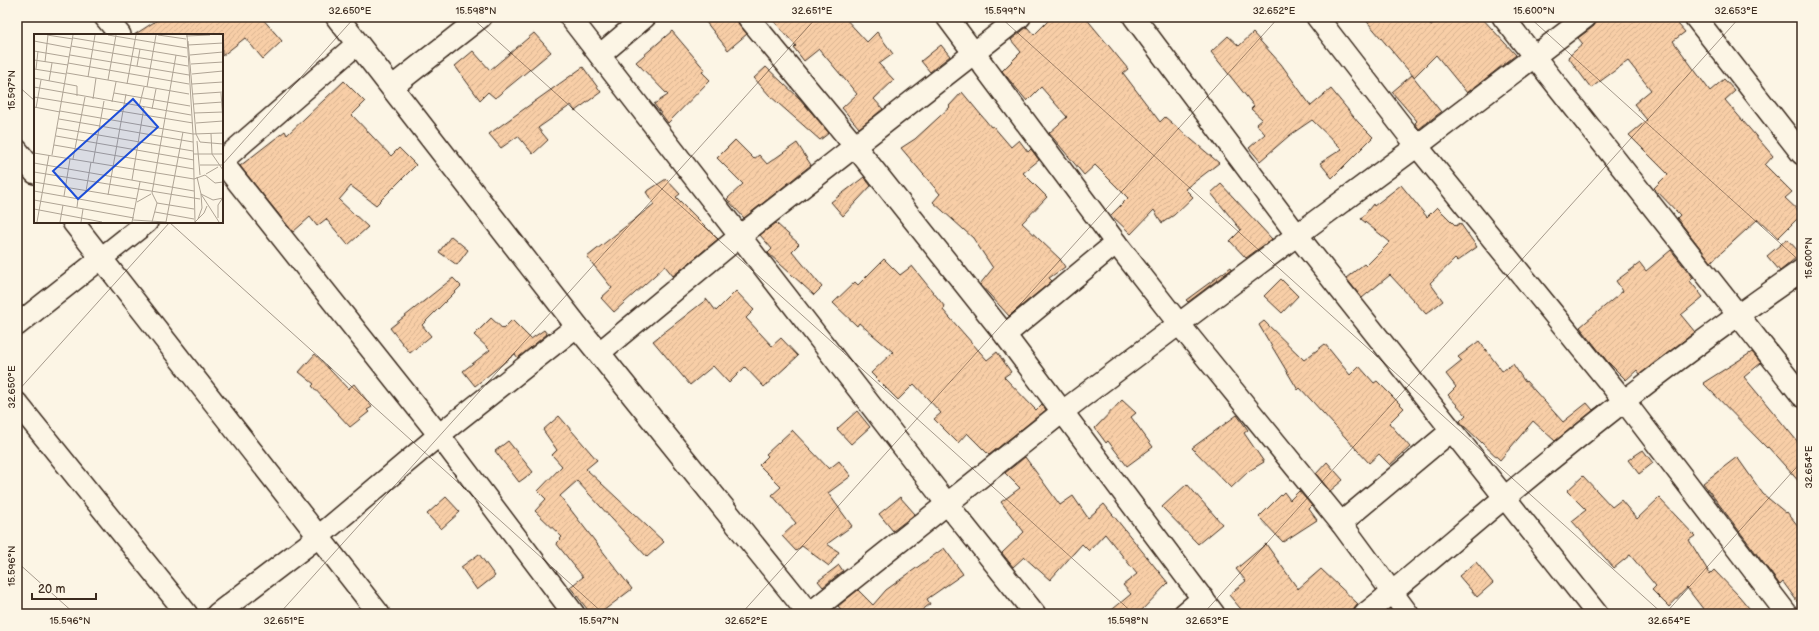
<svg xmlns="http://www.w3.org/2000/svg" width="1819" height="631" font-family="'Balsamiq Sans',sans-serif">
  <defs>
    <pattern id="building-hatch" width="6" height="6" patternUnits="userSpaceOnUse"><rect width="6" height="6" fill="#f8cea7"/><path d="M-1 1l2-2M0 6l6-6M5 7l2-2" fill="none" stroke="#d6b18f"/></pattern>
  </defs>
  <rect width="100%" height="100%" fill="#fcf5e5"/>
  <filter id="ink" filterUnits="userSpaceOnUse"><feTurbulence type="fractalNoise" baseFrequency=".025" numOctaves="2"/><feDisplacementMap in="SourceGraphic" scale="8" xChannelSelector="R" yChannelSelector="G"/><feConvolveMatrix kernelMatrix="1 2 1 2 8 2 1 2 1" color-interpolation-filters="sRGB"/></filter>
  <g filter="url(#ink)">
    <g fill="url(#building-hatch)" stroke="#3b2a1e">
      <polygon points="162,17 261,17 282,41 263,59 245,38 222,56 222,35 134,35"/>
      <polygon points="702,17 736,17 739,24 747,34 728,50"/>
      <polygon points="770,17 844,17 867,42 877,32 893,54 879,64 894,80 874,99 883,109 859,128 842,108 857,94 819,49 804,61 794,48 796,46"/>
      <polygon points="1052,17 1085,17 1128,69 1123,73 1160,122 1165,117 1219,163 1185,189 1193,197 1174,215 1162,223 1154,210 1131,234 1111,215 1128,198 1095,165 1084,175 1049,133 1067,117 1041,87 1027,101 1002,71 1021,52 1011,40 1027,27 1034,35"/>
      <polygon points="1363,17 1423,17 1431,26 1442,17 1481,17 1516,55 1467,93 1436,55 1414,77"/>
      <polygon points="1598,17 1672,17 1685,32 1673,41 1710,91 1724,79 1735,91 1725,100 1773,156 1765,165 1792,192 1785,198 1802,214 1778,238 1758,219 1711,262 1677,218 1680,215 1654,188 1668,174 1629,135 1647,120 1634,104 1651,90 1628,61 1591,88 1568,57 1583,44 1578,38 1594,26"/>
      <polygon points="672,31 705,70 702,72 710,80 668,123 654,104 668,95 636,62"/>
      <polygon points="534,33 551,52 495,98 488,92 480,100 455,66 473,51 490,70"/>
      <polygon points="1253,33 1281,64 1311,106 1331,89 1358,122 1373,137 1332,178 1320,163 1342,149 1312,120 1290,135 1260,161 1249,148 1265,134 1256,124 1262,119 1251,109 1254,106 1211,52 1228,36 1239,46"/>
      <polygon points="941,45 950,56 930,72 921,61"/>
      <polygon points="583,67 601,92 575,111 571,105 538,128 548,140 533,154 518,136 501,148 489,134"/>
      <polygon points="766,67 799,98 829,133 820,140 770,96 754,78"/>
      <polygon points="1412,75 1441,112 1419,129 1415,123 1417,121 1392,92"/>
      <polygon points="344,81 365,102 352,115 391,156 399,148 416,165 376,205 351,186 339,200 368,227 348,245 326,219 317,226 310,217 293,232 240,166 285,131 287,135"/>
      <polygon points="962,92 991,127 993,126 1011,147 1019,140 1028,152 1031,149 1039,160 1023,173 1047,197 1022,223 1060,259 1065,267 1049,278 1052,281 1009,316 980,284 993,268 973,238 933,202 940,194 901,148 915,139 950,107 949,106"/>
      <polygon points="735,140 754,159 759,155 767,164 797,143 811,165 744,218 727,199 743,184 717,158"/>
      <polygon points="864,177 871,186 843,216 831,202"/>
      <polygon points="666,179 680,194 676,197 718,239 673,276 665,266 614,312 601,298 612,288 587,257 654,204 646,192"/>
      <polygon points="1221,184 1272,239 1246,258 1230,241 1241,230 1211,193"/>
      <polygon points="1401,185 1427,217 1437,207 1456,226 1460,223 1477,247 1457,261 1455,259 1430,283 1443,301 1426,314 1390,275 1362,298 1346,278 1364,264 1366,266 1390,242 1361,219 1373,204 1374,206"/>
      <polygon points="776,223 799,244 792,251 822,287 814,295 768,253 772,249 760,235"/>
      <polygon points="451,236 468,250 457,265 439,252"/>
      <polygon points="1787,239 1801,254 1780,271 1767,256"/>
      <polygon points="1671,250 1693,278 1690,281 1703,297 1681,315 1695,332 1640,374 1637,370 1626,380 1607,361 1580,327 1623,291 1616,281 1640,263 1646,271"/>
      <polygon points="884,259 900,275 912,266 945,307 943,310 987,360 997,352 1011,372 1004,377 1036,410 1042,404 1046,410 989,455 967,433 958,443 934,419 941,413 914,384 898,400 871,373 893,352 859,323 857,326 833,303 855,282 858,285"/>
      <polygon points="1231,267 1232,269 1188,302 1186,300"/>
      <polygon points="453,278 461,286 422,325 431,336 410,353 390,328"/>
      <polygon points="1281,279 1298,296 1282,313 1264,296"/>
      <polygon points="736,291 754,310 746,318 772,346 781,338 798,356 764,387 745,367 729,383 713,366 690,385 653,341 707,299 716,311"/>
      <polygon points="491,318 503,329 512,320 531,339 544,330 547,334 518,358 515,354 475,386 463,371 490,350 474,335"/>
      <polygon points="1264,321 1304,360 1325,344 1350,375 1359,366 1374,383 1377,381 1404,408 1389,423 1410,447 1390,465 1379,454 1369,463 1300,388 1298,390 1259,325"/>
      <polygon points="1479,341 1502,371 1513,364 1525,382 1526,381 1563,422 1587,403 1593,410 1601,404 1555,441 1533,421 1500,460 1463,425 1460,421 1466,415 1448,395 1456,387 1446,374 1462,361 1458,357"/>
      <polygon points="1752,352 1761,363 1744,377 1802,447 1802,485 1768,447 1767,448 1703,383"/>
      <polygon points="315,354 348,389 354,384 372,407 367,410 369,412 350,427 312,386 314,384 299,372"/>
      <polygon points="1122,400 1136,413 1131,417 1153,447 1127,466 1108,441 1106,443 1095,428"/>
      <polygon points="857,411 870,427 851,444 837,429"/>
      <polygon points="1237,415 1248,430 1244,433 1264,462 1249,471 1231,488 1192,448"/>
      <polygon points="559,416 597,460 586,469 664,542 647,557 577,481 560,496 632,589 599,614 591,614 570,587 583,577 556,543 562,537 535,511 546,499 538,491 562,466 552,455 557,450 543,430"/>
      <polygon points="792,430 829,469 839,461 851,476 828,493 852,526 827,544 839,552 829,566 802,546 796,551 782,536 796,523 772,495 781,487 759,465 768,456 766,454"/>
      <polygon points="508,441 533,472 519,482 495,451"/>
      <polygon points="1643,450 1653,463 1639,474 1628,460"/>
      <polygon points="1025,457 1060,505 1073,496 1088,518 1104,504 1168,583 1138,614 1107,614 1131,594 1123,585 1137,574 1105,534 1089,551 1082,544 1050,580 1024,557 1013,567 1002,553 1024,532 1001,502 1020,488 1005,473"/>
      <polygon points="1737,457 1763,494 1786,513 1787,512 1802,531 1802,608 1783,582 1780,585 1703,483"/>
      <polygon points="1327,462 1343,480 1330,491 1316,474"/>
      <polygon points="1583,476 1612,507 1621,500 1637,519 1659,498 1695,536 1689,540 1710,574 1714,570 1739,596 1754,614 1707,614 1687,588 1669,607 1652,590 1656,586 1630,555 1614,568 1572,521 1586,510 1567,491"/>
      <polygon points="1187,484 1222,524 1198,544 1162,507"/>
      <polygon points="1299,491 1312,506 1309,509 1317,520 1283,542 1259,517 1284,492 1290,500"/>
      <polygon points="446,497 460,512 441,529 427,514"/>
      <polygon points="900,497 915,514 893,531 879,514"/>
      <polygon points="1266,544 1298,589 1321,569 1358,604 1354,609 1353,614 1245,614 1229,595 1246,581 1236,569"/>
      <polygon points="944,548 963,574 927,599 930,604 917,614 844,614 838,606 858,590 873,605 886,590"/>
      <polygon points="479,554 495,576 477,590 461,567"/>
      <polygon points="1476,562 1493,583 1477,597 1459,576"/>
      <polygon points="839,565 843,571 823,587 818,581"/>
    </g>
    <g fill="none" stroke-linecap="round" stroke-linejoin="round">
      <g stroke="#3b2a1e" stroke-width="24">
        <g id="street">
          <polyline points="105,17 120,35"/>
          <polyline points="570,17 948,505 1035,614"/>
          <polyline points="748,17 854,145 1005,335 1214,614"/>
          <polyline points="947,17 1116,243 1179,324 1341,523 1408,614"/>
          <polyline points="1134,17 1297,235 1597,614"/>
          <polyline points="1317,17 1417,146 1625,402 1787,614"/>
          <polyline points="1503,17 1802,396"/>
          <polyline points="1695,17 1802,154"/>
          <polyline points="600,55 645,17"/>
          <polyline points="392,87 481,17"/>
          <polyline points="17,150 35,173"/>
          <polyline points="222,161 357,44"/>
          <polyline points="222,162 439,435 574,614"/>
          <polyline points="73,222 379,614"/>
          <polyline points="17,325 147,222"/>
          <polyline points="1005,335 1116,243"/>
          <polyline points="599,353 740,236 1020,17"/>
          <polyline points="17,403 187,614"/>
          <polyline points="1341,523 1451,431"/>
          <polyline points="217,614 318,537 439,435 577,326"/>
          <polyline points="809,614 1062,412 1297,235 1417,146 1586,17"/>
          <polyline points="1184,614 1203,598"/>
          <path d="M1365,614C1413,576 1458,536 1504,498C1600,418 1699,341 1802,270"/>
        </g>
      </g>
      <g stroke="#3b2a1e" stroke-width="25">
        <polyline id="secondary" points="337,17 577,326 809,614"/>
      </g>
      <use href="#street" stroke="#fcf5e5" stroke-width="21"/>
      <use href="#secondary" stroke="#fcf5e5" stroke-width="22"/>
    </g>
  </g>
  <path fill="none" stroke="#3b2a1e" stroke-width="1" stroke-opacity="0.45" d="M471,17L1134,614M1000,17L1663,614M1529,17L1802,263M17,85L35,101M222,165L355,17M169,222L604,614M17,392L170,222M17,562L75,614M279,614L817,17M741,614L1279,17M1203,614L1740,17M1665,614L1802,461"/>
  <g transform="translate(34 34)">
    <rect width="189" height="189" fill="#fcf5e5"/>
    <path fill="none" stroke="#afa495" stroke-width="1" d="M13,1L39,5M74,1L153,14M124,1L152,5M153,1L159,100L161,188M152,2L176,1M39,4L153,23M0,7L37,14M154,7L162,100L166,108M154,11L189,9M37,12L154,32M0,17L35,23M36,21L155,41M156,21L189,18M0,26L34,31M11,28L14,1M34,29L155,50M157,30L189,28M103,32L106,15M0,35L32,40M2,35L4,17M33,39L155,60M158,40L189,37M54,43L61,1M0,44L43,52V62M74,46L82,1M15,47L18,29M93,50L102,1M158,50L189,48M0,53L157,81M113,53L122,1M80,59L156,72M187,59L189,88M159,60L189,58M0,63L159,89M59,65L62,44M78,68L82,48M160,70L189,68M0,73L26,78M105,73L110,53M2,74L7,46M118,75L122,55M26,77L159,100L189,99M160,79L189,78M25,85L159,108M162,89L189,87M23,94L159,117M177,100L178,120L189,136M22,102L160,126M163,107L166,141M166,108L189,110M20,111L160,135M0,119L160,145L171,141L181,149L189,148M159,120H189M18,121L39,1M39,125L51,63M0,129L160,157M59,129L70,67M166,131H189M0,138L166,165M172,140L184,133M163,143L167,160L185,188M98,146L110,73M0,148L103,165M0,157L101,175M74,161L92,60M30,162L36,125M0,166L100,184M103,168L117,160M123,169L160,175M43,173L44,165L52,157L57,128M0,175L68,188M121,178L160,185M184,184V171L188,165M164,185L168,174L167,160L179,166L189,164M99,186L132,188M3,188L15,121M26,188L29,171M47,188L49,175M98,188L106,148M118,188L123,169L118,159L142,21M132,188L149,98M161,188L170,179L173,172"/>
    <path fill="#1d4ed8" fill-opacity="0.15" stroke="#1d4ed8" stroke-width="2" d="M99,65L124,93L44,165L19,137Z"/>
    <rect width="189" height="189" fill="none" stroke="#3b2a1e" stroke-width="2"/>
  </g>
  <rect width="1819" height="631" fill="none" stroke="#fcf5e5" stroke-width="44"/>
  <path d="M32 593v6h64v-6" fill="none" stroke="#3b2a1e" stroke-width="2"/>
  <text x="38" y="593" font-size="12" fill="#3b2a1e" stroke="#fcf5e5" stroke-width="3" paint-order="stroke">20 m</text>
  <rect x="22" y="22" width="1775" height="587" fill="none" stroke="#3b2a1e" stroke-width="1.5"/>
  <g font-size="10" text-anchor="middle" fill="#3b2a1e">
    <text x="350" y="14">32.650°E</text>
    <text x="476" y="14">15.598°N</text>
    <text x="812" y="14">32.651°E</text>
    <text x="1005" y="14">15.599°N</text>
    <text x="1274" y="14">32.652°E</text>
    <text x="1534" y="14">15.600°N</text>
    <text x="1736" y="14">32.653°E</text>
    <text transform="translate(11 90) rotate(-90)" y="4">15.597°N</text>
    <text transform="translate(1808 258) rotate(-90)" y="4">15.600°N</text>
    <text transform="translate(11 387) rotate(-90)" y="4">32.650°E</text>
    <text transform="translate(1808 467) rotate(-90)" y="4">32.654°E</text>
    <text transform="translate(11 566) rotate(-90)" y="4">15.596°N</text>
    <text x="70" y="624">15.596°N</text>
    <text x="284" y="624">32.651°E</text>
    <text x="599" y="624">15.597°N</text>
    <text x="746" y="624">32.652°E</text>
    <text x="1128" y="624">15.598°N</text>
    <text x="1207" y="624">32.653°E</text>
    <text x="1669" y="624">32.654°E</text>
  </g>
</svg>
